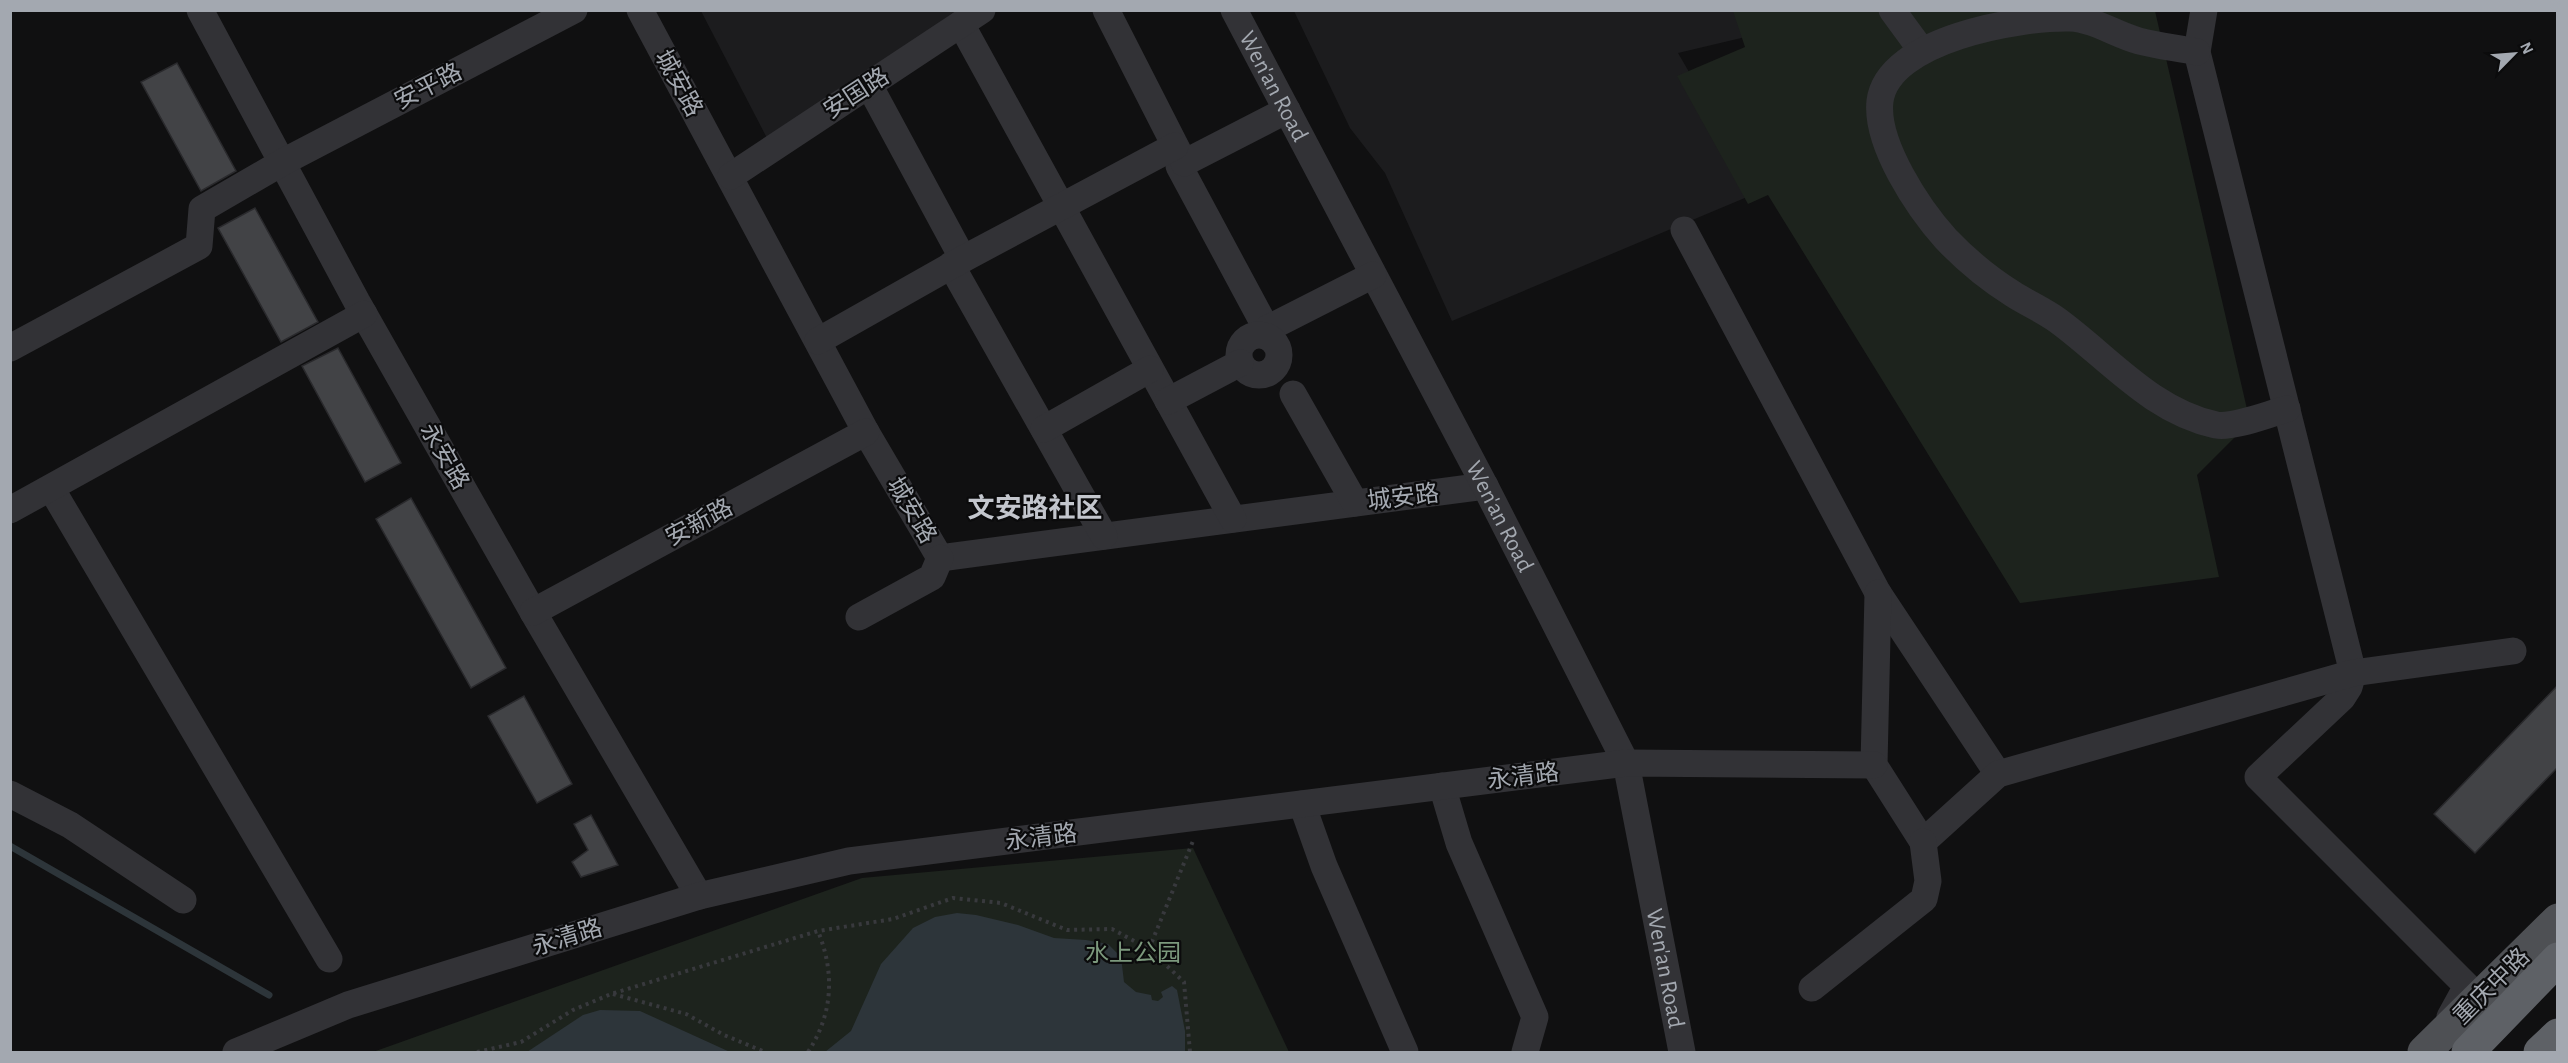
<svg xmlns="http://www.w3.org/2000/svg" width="2568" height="1063" font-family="'Alegreya Sans','Noto Sans SC',sans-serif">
  <rect width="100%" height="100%" fill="#101011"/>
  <g fill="#1c1c1e">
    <polygon points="701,11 962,11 768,140"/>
    <polygon points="1294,11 1750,11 1754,35 1678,53 1759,192 1452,321 1385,173 1350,128"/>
  </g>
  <g fill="#1d231d">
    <polygon points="1733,11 2155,11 2250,422 2197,475 2219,577 2020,603 1768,195 1748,204 1677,76 1745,47"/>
    <polygon points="1193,848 1289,1052 373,1052 862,878"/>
  </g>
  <g fill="#2d353a">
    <polygon points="957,913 976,915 1018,925 1054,938 1086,940 1108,944 1121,957 1124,982 1136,992 1151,995 1152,1000 1158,1001 1163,997 1161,992 1172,986 1177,990 1185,1031 1185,1052 825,1052 851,1031 881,964 913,928 935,917"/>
    <polygon points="600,1010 640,1011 730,1052 527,1052 583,1015"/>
  </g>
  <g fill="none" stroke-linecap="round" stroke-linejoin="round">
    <polyline stroke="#2d353a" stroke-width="7" points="10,846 269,995"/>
  </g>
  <g fill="#424346" stroke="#2a2a2d" stroke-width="1.5">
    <polygon points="177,63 236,171 201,191 141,82"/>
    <polygon points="255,208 318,322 281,342 218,228"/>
    <polygon points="338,348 401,463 365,482 302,366"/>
    <polygon points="411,498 506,668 471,688 376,519"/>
    <polygon points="2558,685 2558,767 2475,853 2434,814"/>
    <polygon points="524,696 572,784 537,803 488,716"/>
    <polygon points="591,815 618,865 581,877 572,862 588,850 574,824"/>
  </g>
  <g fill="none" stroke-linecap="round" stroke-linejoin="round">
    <g stroke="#38393d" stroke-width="4" stroke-dasharray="3 4.5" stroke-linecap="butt">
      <polyline points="1277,364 1283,375"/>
      <polyline points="1149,949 1193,841"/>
      <polyline points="613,994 686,1014 724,1035 765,1052"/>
      <polyline points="477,1052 521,1042 573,1010 611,994 818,931 893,919 953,898 1001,903 1067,930 1112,929 1149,949 1184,982 1190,1052"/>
      <path d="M808,1052C833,1014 835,973 818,931"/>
    </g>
    <g stroke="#323236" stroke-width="27">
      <polyline points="200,10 357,302 533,612 699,896"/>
      <polyline points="640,10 866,432 940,558 1485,486"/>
      <polyline points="1106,10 1184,163 1179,166 1272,339"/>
      <path id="s1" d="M1234,10L1485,486L1626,763L1682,1052"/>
      <polyline points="1892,10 1922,51"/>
      <polyline points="2204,10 2197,52 2353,673 2349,687 2342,698 2258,777 2467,986 2450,1017"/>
      <polyline points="961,24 1233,519"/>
      <path d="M2197,52C2178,48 2158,46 2139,41C2116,35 2094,19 2070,18C2020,17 1888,39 1880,101C1875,144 1919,209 1946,239C1966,260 1989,279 2013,294C2027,303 2043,310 2057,320C2108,357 2151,411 2216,425C2234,428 2268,414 2287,409"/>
      <polyline points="869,85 963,259"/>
      <polyline points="1184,163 1287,110"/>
      <polyline points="731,176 982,10"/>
      <polyline points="1684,230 1878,593 1998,774"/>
      <polyline points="951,265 1104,536"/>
      <polyline points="1267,329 1373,275"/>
      <circle cx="1259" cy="355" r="20"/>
      <polyline points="818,341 963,259 1175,146"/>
      <polyline points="10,348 199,246 202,209 283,162 574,10"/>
      <polyline points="1293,394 1355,503"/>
      <polyline points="1168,401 1240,363"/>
      <polyline points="1044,429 1150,369"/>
      <polyline points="51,488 329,959"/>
      <polyline points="10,510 364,314"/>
      <polyline points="1878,593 1874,765 1923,842 1998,774 2353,673 2513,651"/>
      <polyline points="533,612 866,432"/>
      <polyline points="859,617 932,577 940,558"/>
      <polyline points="1442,786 1459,843 1535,1017 1525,1052"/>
      <polyline points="10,794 70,825 183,900"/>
      <polyline points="1302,804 1324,866 1405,1052"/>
      <polyline points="1812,988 1924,899 1928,881 1923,842"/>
      <polyline points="236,1052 348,1005 699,896 849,861 1626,763 1874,765"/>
    </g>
    <polyline stroke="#4e5054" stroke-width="33" points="2424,1052 2558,920"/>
    <g stroke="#5e6166" stroke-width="33">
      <polyline points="2468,1052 2558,959"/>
      <polyline points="2540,1052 2558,1035"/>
    </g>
  </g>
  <g text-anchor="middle" stroke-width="4.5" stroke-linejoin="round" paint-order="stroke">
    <g font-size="24" fill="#a3a8b0" stroke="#0b0b0c">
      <text transform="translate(679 83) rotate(61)" y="8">城安路</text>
      <text transform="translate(428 86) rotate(-27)" y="8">安平路</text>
      <text dy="8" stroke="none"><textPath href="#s1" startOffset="86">Wen'an Road</textPath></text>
      <text transform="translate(856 93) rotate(-33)" y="8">安国路</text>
      <text transform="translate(445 456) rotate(60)" y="8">永安路</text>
      <text transform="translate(1403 497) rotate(-7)" y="8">城安路</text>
      <text transform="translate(912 510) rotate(59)" y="8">城安路</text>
      <text dy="8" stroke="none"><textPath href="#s1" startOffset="572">Wen'an Road</textPath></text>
      <text transform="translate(699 522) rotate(-28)" y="8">安新路</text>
      <text transform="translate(1523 776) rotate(-7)" y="8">永清路</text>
      <text transform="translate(1041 837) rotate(-7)" y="8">永清路</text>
      <text transform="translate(567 937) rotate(-17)" y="8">永清路</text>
      <text dy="8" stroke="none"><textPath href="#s1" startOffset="1058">Wen'an Road</textPath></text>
      <text transform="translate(2491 986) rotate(-45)" y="8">重庆中路</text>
    </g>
    <g font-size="24" fill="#7c997d" stroke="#0b0b0c">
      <text x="1133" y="961">水上公园</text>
    </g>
    <g font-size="27" font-weight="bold" fill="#c3c6cd" stroke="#0b0b0c">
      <text x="1035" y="517">文安路社区</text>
    </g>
  </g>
  <rect width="2568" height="1063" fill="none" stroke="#a3a8b0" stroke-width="24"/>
  <g transform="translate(2514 54) rotate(65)" stroke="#0b0b0c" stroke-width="4.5" paint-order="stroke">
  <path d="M0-4.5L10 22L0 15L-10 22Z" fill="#a3a8b0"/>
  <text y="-9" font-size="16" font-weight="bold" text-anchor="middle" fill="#a3a8b0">N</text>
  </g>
</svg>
